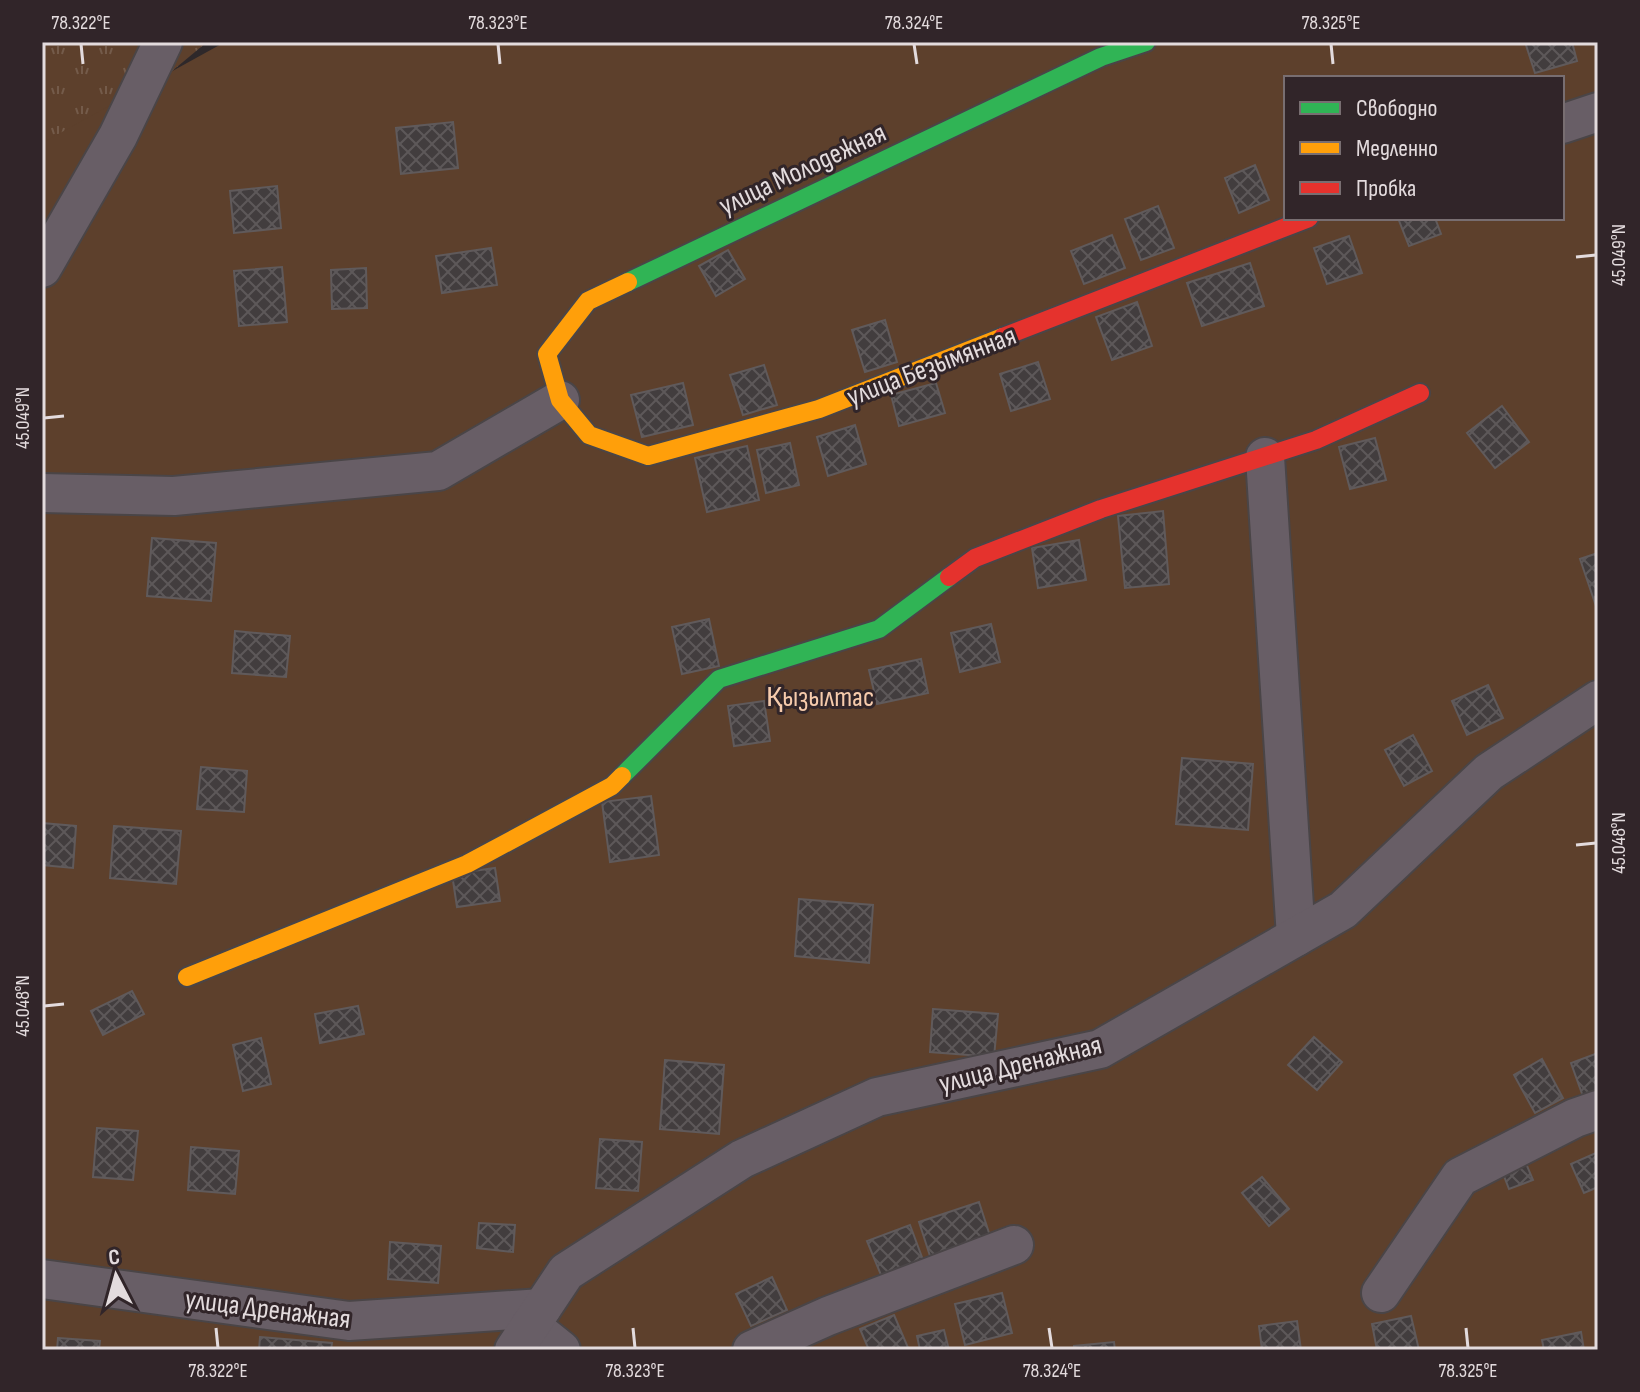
<svg xmlns="http://www.w3.org/2000/svg" width="1640" height="1392" font-family="'Sofia Sans Condensed',sans-serif">
  <defs>
    <pattern id="grass-tufts" width="24" height="20" patternUnits="userSpaceOnUse" patternTransform="scale(2)"><rect width="24" height="20" fill="#5d402c"/><path d="M3 7l-1-3M5 7V3M7 7l1-3M15 17l-1-3M17 17v-4M19 17l1-3" fill="none" stroke="#745b4a"/></pattern>
    <pattern id="building-cross-hatch" width="8" height="8" patternUnits="userSpaceOnUse" patternTransform="scale(2)"><rect width="8" height="8" fill="#423d3e"/><path d="M0 0l8 8M0 8l8-8" fill="none" stroke="#5d5859"/></pattern>
  </defs>
  <rect width="100%" height="100%" fill="#2e282a"/>
  <polygon fill="url(#grass-tufts)" points="42,42 207,42 42,179"/>
  <path fill="#5d402c" fill-rule="evenodd" d="M225,42H1598V1350H42V143ZM1286,78H1562V218H1286Z"/>
  <g fill="url(#building-cross-hatch)" stroke="#605a5b" stroke-width="2">
    <polygon points="1525,42 1572,42 1577,61 1535,73"/>
    <polygon points="453,122 458,168 401,174 396,128"/>
    <polygon points="1255,165 1269,200 1239,213 1225,178"/>
    <polygon points="277,186 281,228 234,233 230,191"/>
    <polygon points="1158,206 1174,248 1141,260 1125,219"/>
    <polygon points="1398,218 1435,218 1441,234 1409,246"/>
    <polygon points="1112,235 1125,268 1084,284 1071,251"/>
    <polygon points="1349,236 1362,273 1327,284 1314,248"/>
    <polygon points="491,248 497,285 442,293 436,256"/>
    <polygon points="728,250 745,279 716,296 699,266"/>
    <polygon points="1250,263 1264,306 1202,326 1187,283"/>
    <polygon points="282,267 287,322 239,326 234,271"/>
    <polygon points="366,268 367,308 332,309 331,270"/>
    <polygon points="1137,302 1152,346 1112,360 1096,317"/>
    <polygon points="885,320 897,362 865,372 852,330"/>
    <polygon points="1038,362 1050,399 1011,411 1000,374"/>
    <polygon points="764,365 777,405 743,415 730,375"/>
    <polygon points="683,383 693,425 642,437 631,395"/>
    <polygon points="936,383 945,413 899,426 891,395"/>
    <polygon points="1502,406 1529,442 1495,468 1467,433"/>
    <polygon points="855,425 866,464 828,476 817,437"/>
    <polygon points="1375,438 1386,480 1350,489 1339,447"/>
    <polygon points="790,443 799,485 766,493 757,450"/>
    <polygon points="747,446 759,500 707,512 695,458"/>
    <polygon points="1163,511 1169,584 1125,588 1118,516"/>
    <polygon points="152,538 216,543 211,601 147,596"/>
    <polygon points="1079,540 1086,580 1038,588 1032,548"/>
    <polygon points="1598,553 1598,612 1580,559"/>
    <polygon points="709,619 719,666 682,674 672,627"/>
    <polygon points="991,624 1000,662 960,672 951,633"/>
    <polygon points="235,631 290,636 286,677 232,673"/>
    <polygon points="921,659 928,693 877,704 869,670"/>
    <polygon points="1488,685 1503,718 1467,735 1452,701"/>
    <polygon points="764,701 770,741 734,746 728,706"/>
    <polygon points="1413,735 1432,771 1404,786 1385,750"/>
    <polygon points="1182,758 1253,764 1248,830 1176,824"/>
    <polygon points="201,767 247,771 244,812 197,809"/>
    <polygon points="651,796 659,855 610,862 602,802"/>
    <polygon points="42,823 76,826 73,868 42,865"/>
    <polygon points="114,826 181,831 176,884 110,878"/>
    <polygon points="495,868 500,901 457,907 452,874"/>
    <polygon points="799,899 873,905 869,963 795,956"/>
    <polygon points="132,991 144,1014 103,1035 91,1011"/>
    <polygon points="358,1006 364,1034 320,1043 315,1014"/>
    <polygon points="933,1009 998,1014 994,1057 930,1052"/>
    <polygon points="1314,1037 1342,1062 1317,1090 1288,1065"/>
    <polygon points="261,1038 271,1084 243,1091 233,1045"/>
    <polygon points="1598,1053 1598,1098 1585,1102 1571,1063"/>
    <polygon points="1542,1059 1563,1098 1535,1113 1514,1075"/>
    <polygon points="665,1060 724,1065 719,1134 660,1129"/>
    <polygon points="97,1128 138,1131 133,1180 93,1177"/>
    <polygon points="600,1139 642,1142 638,1191 596,1188"/>
    <polygon points="191,1147 239,1151 235,1194 188,1190"/>
    <polygon points="1598,1152 1598,1187 1584,1193 1571,1164"/>
    <polygon points="1522,1154 1533,1180 1509,1189 1499,1163"/>
    <polygon points="1262,1177 1289,1209 1269,1226 1242,1193"/>
    <polygon points="979,1202 991,1239 931,1259 919,1222"/>
    <polygon points="479,1223 515,1225 513,1252 477,1248"/>
    <polygon points="910,1225 923,1260 881,1275 867,1241"/>
    <polygon points="390,1242 441,1246 438,1283 388,1279"/>
    <polygon points="772,1277 787,1310 751,1326 736,1294"/>
    <polygon points="1002,1293 1012,1333 965,1345 955,1304"/>
    <polygon points="894,1315 909,1350 869,1350 860,1329"/>
    <polygon points="1411,1316 1419,1350 1377,1350 1372,1324"/>
    <polygon points="1297,1321 1301,1350 1262,1350 1259,1326"/>
    <polygon points="944,1330 949,1350 920,1350 917,1336"/>
    <polygon points="1581,1332 1584,1350 1544,1350 1542,1340"/>
    <polygon points="260,1337 332,1343 331,1350 259,1350"/>
    <polygon points="58,1338 100,1341 99,1350 57,1350"/>
    <polygon points="1114,1342 1115,1350 1074,1350 1074,1346"/>
  </g>
  <g fill="none" stroke-linecap="round" stroke-linejoin="round">
    <g stroke="#4a4547" stroke-width="42">
      <g id="street">
        <polyline points="1562,124 1598,112"/>
        <polyline points="42,268 118,136 163,42"/>
        <polyline points="1265,457 1296,937"/>
        <polyline points="42,493 174,496 438,471 560,400"/>
        <polyline points="42,1279 349,1321 542,1308"/>
        <polyline points="1381,1293 1460,1177 1575,1118 1598,1110"/>
        <polyline points="530,1325 561,1350"/>
        <polyline points="514,1350 566,1272 742,1159 877,1097 1100,1049 1343,910 1489,772 1598,700"/>
        <polyline points="752,1350 828,1316 1014,1245"/>
      </g>
    </g>
    <g stroke="#4a4547" stroke-width="22">
      <g id="fast">
        <polyline points="628,282 1101,57 1146,42"/>
        <polyline points="622,776 719,679 879,629 949,577"/>
      </g>
    </g>
    <g stroke="#4a4547" stroke-width="22">
      <g id="slow">
        <polyline points="628,282 588,301 547,354 560,400 589,435 648,456 819,409 1003,337"/>
        <polyline points="187,977 467,864 612,786 622,776"/>
      </g>
    </g>
    <g stroke="#4a4547" stroke-width="22">
      <g id="jam">
        <polyline points="1003,337 1309,218"/>
        <polyline points="949,577 975,558 1101,509 1316,440 1420,393"/>
      </g>
    </g>
    <use href="#street" stroke="#685e66" stroke-width="38"/>
    <use href="#fast" stroke="#30b455" stroke-width="18"/>
    <use href="#slow" stroke="#ff9f0a" stroke-width="18"/>
    <use href="#jam" stroke="#e5322d" stroke-width="18"/>
  </g>
  <path fill="none" stroke="#e3dbdd" stroke-width="3" d="M81,44L83,64M498,44L500,64M914,44L917,64M1331,44L1333,64M1576,257L1596,255M44,418L64,416M1576,845L1596,843M44,1006L64,1004M216,1328L218,1348M633,1328L635,1348M1049,1328L1052,1348M1466,1328L1468,1348"/>
  <g text-anchor="middle" stroke-width="6" stroke-linejoin="round" paint-order="stroke">
    <g font-size="28" fill="#e3dbdd" stroke="#312529">
      <text transform="translate(802 168) rotate(-25)" y="10">улица Молодежная</text>
      <text transform="translate(931 365) rotate(-21)" y="10">улица Безымянная</text>
      <text transform="translate(1020 1063) rotate(-14)" y="10">улица Дренажная</text>
      <text transform="translate(268 1308) rotate(7)" y="10">улица Дренажная</text>
    </g>
    <g font-size="28" fill="#f6cbac" stroke="#312529">
      <text x="820" y="706">Қызылтас</text>
    </g>
  </g>
  <rect width="1640" height="1392" fill="none" stroke="#312529" stroke-width="88"/>
  <rect x="1284" y="76" width="280" height="144" fill="#312529" stroke="#786e71" stroke-width="2"/>
  <rect x="1300" y="102" width="40" height="12" fill="#30b455" stroke="#786e71" stroke-width="2"/>
  <text x="1356" y="116" font-size="24" fill="#e3dbdd">Свободно</text>
  <rect x="1300" y="142" width="40" height="12" fill="#ff9f0a" stroke="#786e71" stroke-width="2"/>
  <text x="1356" y="156" font-size="24" fill="#e3dbdd">Медленно</text>
  <rect x="1300" y="182" width="40" height="12" fill="#e5322d" stroke="#786e71" stroke-width="2"/>
  <text x="1356" y="196" font-size="24" fill="#e3dbdd">Пробка</text>
  <g transform="translate(116 1276) rotate(354)" stroke="#312529" stroke-width="6" paint-order="stroke">
  <path d="M0-6L14 30L0 20L-14 30Z" fill="#e3dbdd"/>
  <text y="-12" font-size="22" font-weight="bold" text-anchor="middle" fill="#e3dbdd">С</text>
  </g>
  <rect x="44" y="44" width="1552" height="1304" fill="none" stroke="#e3dbdd" stroke-width="3"/>
  <g font-size="20" text-anchor="middle" fill="#e3dbdd">
    <text x="81" y="29">78.322°E</text>
    <text x="498" y="29">78.323°E</text>
    <text x="914" y="29">78.324°E</text>
    <text x="1331" y="29">78.325°E</text>
    <text transform="translate(1618 255) rotate(-90)" y="7">45.049°N</text>
    <text transform="translate(22 418) rotate(-90)" y="7">45.049°N</text>
    <text transform="translate(1618 843) rotate(-90)" y="7">45.048°N</text>
    <text transform="translate(22 1006) rotate(-90)" y="7">45.048°N</text>
    <text x="218" y="1377">78.322°E</text>
    <text x="635" y="1377">78.323°E</text>
    <text x="1052" y="1377">78.324°E</text>
    <text x="1468" y="1377">78.325°E</text>
  </g>
</svg>
